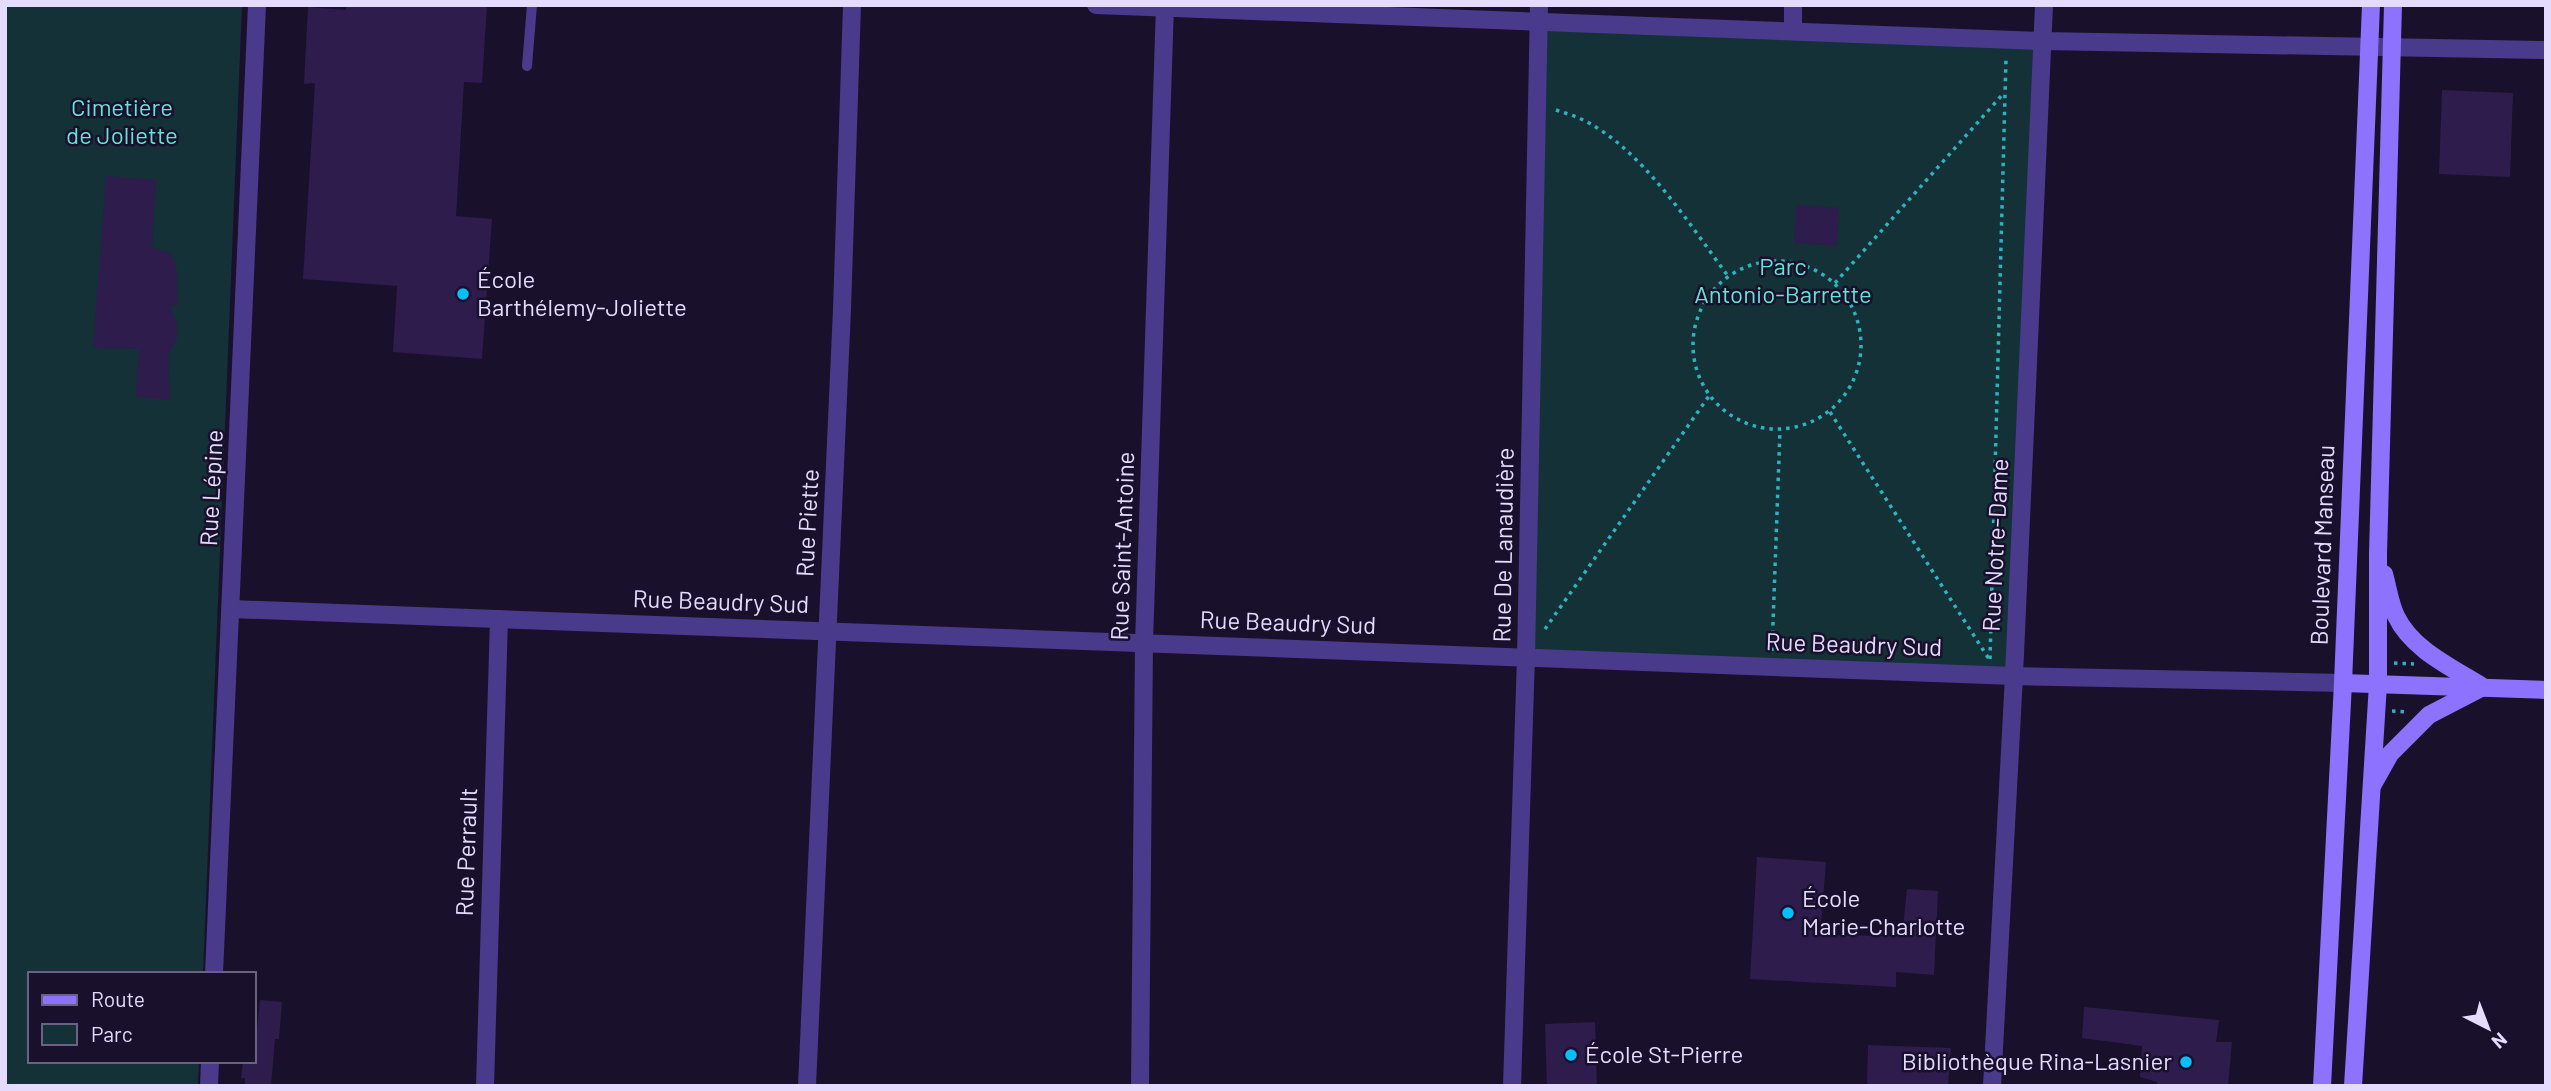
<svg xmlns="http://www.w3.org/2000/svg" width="2551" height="1091" font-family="Barlow,sans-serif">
  <rect width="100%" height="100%" fill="#19102b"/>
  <g fill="#133136">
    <polygon points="5,5 242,5 203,974 30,974 30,1061 199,1061 198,1086 5,1086"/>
    <polygon points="1539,20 2043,41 2014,676 1526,657"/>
  </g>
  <g fill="#2e1c4d">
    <polygon points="346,5 487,5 482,83 464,82 456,216 492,219 482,359 393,352 397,286 303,279 315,83 304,84 308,7 346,10"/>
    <polygon points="2442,90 2513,93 2510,177 2439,174"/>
    <polygon points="106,176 156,180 152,248 168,252 174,258 177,272 178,305 170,306 177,324 177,339 168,355 170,400 136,397 139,349 93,348"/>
    <polygon points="1796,205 1839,208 1837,246 1794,243"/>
    <polygon points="1757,857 1826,862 1820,935 1902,936 1907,889 1938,891 1934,975 1896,972 1896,987 1750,979"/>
    <polygon points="260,1000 282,1002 279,1039 275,1039 271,1086 245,1086 245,1078 241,1078 243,1061 254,1061"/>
    <polygon points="2084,1007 2219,1020 2216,1042 2232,1042 2228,1086 2157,1086 2157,1082 2140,1077 2142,1046 2082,1038"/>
    <polygon points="1595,1022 1597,1086 1547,1086 1545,1024"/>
    <polygon points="1868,1045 1951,1048 1948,1086 1867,1086"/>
  </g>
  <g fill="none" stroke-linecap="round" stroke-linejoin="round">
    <g stroke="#2eb2c0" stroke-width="3.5" stroke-dasharray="3.5 5" stroke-linecap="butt">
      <path d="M1556,110C1564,113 1573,115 1581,119C1641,147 1689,224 1728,276"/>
      <circle cx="1777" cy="345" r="84"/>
      <polyline points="1835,283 2003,94"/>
      <polyline points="1830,412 1989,659"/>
      <polyline points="1545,629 1709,396"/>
      <polyline points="1772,651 1780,430"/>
      <polyline points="1990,659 2006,58"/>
      <polyline points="2394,663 2414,664"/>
      <polyline points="2392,711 2408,712"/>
    </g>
    <polyline stroke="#4a3a8b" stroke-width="10" points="527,66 532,5"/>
    <g stroke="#4a3a8b" stroke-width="18">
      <polyline points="1096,5 2043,41 2546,50"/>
      <polyline points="1793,31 1793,5"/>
      <polyline points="231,609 2014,676 2343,683"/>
      <polyline points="214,974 257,5"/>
      <polyline points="209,1086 210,1061"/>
      <polyline points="485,1086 499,619"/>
      <polyline points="807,1086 842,309 852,5"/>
      <polyline points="1140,1086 1144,643 1165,5"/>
      <polyline points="1512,1086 1526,657 1539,5"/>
      <polyline points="1992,1086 2014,676 2044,5"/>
    </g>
    <g stroke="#8c72ff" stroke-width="18">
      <path d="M2384,574C2388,588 2390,604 2396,616C2412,650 2453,668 2483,687"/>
      <polyline points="2343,683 2546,690"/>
      <polyline points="2372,786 2390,754 2429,715 2481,688"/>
      <polyline points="2322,1086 2343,683 2371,5"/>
      <polyline points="2353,1086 2378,684 2378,554 2393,5"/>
    </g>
  </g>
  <g fill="#07bfff" stroke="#19102b" stroke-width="2.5">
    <circle cx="463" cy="294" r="7"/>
    <circle cx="1788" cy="913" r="7"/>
    <circle cx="1571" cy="1055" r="7"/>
    <circle cx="2186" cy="1062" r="7"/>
  </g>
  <g text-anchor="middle" stroke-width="5" stroke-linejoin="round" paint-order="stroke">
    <g font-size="24" fill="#62e4d8" stroke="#19102b">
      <text x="122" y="116">Cimetière<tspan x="122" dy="28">de Joliette</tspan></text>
      <text x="1783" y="275">Parc<tspan x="1783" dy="28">Antonio-Barrette</tspan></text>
    </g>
    <g font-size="24" fill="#e5dbff" stroke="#19102b" text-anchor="start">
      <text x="477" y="288">École<tspan x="477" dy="28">Barthélemy-Joliette</tspan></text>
      <text x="1802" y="907">École<tspan x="1802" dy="28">Marie-Charlotte</tspan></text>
      <text x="1585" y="1063">École St-Pierre</text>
      <text x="2172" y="1070" text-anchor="end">Bibliothèque Rina-Lasnier</text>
    </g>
    <g font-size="24" fill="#e5dbff" stroke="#19102b">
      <text transform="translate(212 488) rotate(-87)" y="8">Rue Lépine</text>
      <text transform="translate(808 523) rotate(-87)" y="8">Rue Piette</text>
      <text transform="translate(1504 545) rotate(-89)" y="8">Rue De Lanaudière</text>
      <text transform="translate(1996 545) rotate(-87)" y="8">Rue Notre-Dame</text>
      <text transform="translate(2323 545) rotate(-88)" y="8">Boulevard Manseau</text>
      <text transform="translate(1123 546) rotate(-88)" y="8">Rue Saint-Antoine</text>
      <text transform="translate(721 602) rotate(2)" y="8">Rue Beaudry Sud</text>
      <text transform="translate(1288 623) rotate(2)" y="8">Rue Beaudry Sud</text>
      <text transform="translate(1854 645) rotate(2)" y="8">Rue Beaudry Sud</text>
      <text transform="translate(467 852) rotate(-88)" y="8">Rue Perrault</text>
    </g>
  </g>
  <rect width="2551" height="1091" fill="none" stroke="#e5dbff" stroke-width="14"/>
  <rect x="28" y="972" width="228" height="91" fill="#19102b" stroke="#6b6180" stroke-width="2"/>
  <rect x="42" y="995" width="35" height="10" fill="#8c72ff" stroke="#6b6180" stroke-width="2"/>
  <text x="91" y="1007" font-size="21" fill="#e5dbff">Route</text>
  <rect x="42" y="1024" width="35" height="21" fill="#133136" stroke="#6b6180" stroke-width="2"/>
  <text x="91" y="1042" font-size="21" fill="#e5dbff">Parc</text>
  <g transform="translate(2488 1028) rotate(138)" stroke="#19102b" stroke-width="5" paint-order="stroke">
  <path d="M0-5L12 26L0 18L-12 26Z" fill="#e5dbff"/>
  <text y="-10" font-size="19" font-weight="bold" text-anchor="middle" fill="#e5dbff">N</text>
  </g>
</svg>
